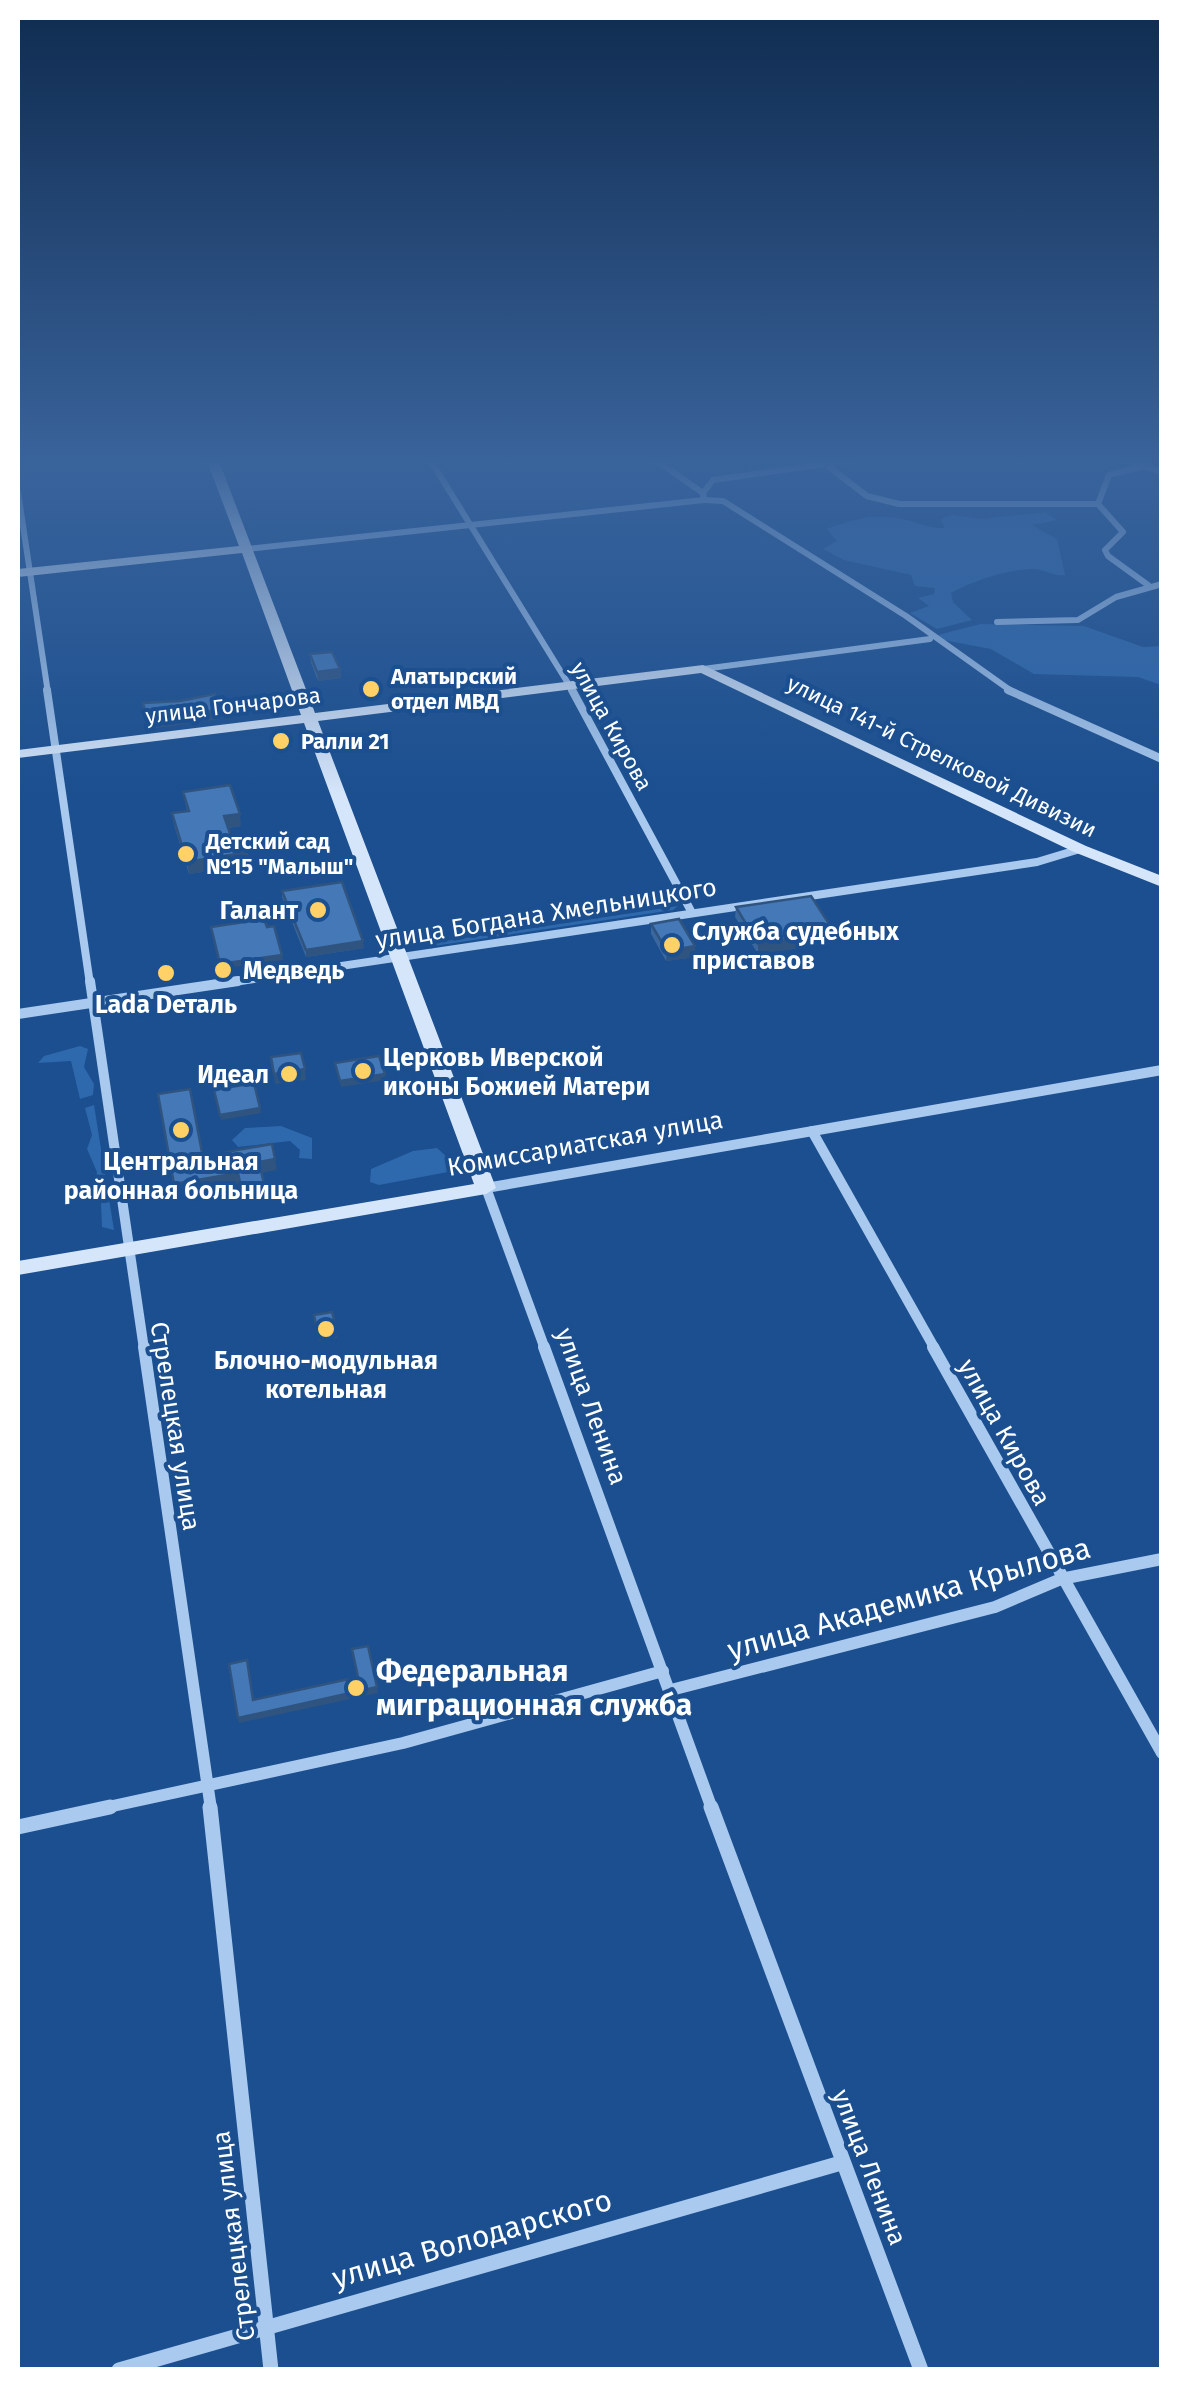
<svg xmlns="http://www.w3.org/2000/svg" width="1179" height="2387" font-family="'Fira Sans',sans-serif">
  <rect width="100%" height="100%" fill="#1b4f8f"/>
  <g fill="#2e69ad">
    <path d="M1045,512L1057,520L1032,525L1057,539L1065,575C1052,577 1046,569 1033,569C1009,569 972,581 951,593L953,602L972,620L937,629L910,613L929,606L918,598L934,594L935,588L915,586L911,575L844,560L823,549L837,541L827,529C856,518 876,513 906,520C921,523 929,529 945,528L941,519L952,515L982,519Z"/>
    <polygon points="980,624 1084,626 1143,647 1161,646 1161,685 1138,677 1034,674 991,649 938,639 938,635"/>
    <polygon points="678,906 673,910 434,946 426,944"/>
    <polygon points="80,1046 88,1049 84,1067 94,1084 93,1095 80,1099 71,1061 38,1063 44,1056"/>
    <polygon points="94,1105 114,1230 102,1227 101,1203 93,1192 97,1172 87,1149 92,1135 85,1108"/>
    <polygon points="281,1126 312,1138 312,1159 299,1158 300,1150 290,1141 238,1147 232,1140 245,1128"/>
    <polygon points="437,1148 448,1158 448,1172 379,1185 370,1182 371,1169 413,1151"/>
  </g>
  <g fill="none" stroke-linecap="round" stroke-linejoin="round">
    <g stroke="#a9c9ee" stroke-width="6">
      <polyline points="431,461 574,693"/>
      <polyline points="657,461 703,493 704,500 723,501 906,616 1014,693"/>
      <polyline points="1129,461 1162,472"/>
      <polyline points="825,464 867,496 899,504 1098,504"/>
      <polyline points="1144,466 1109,475 1098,504 1123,532 1105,550 1108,556 1148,585"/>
      <polyline points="18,492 48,693"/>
      <polyline points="703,493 713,480 847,461"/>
      <polyline points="247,549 704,500"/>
      <polyline points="997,622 1078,620 1116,597 1162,584"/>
      <polyline points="703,669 930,639"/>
    </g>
    <g stroke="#a9c9ee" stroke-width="8">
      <polyline points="47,690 90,984"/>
      <polyline points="572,690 691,911"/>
      <polyline points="1008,690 1162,759"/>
      <polyline points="221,984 1037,862 1080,849"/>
    </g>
    <g stroke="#a9c9ee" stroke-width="10">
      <polyline points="90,981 144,1349"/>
      <polyline points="18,1014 238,981"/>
      <polyline points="812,1131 935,1349"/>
      <polyline points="545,1349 486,1188 1162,1070"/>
    </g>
    <g stroke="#a9c9ee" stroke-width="12">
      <polyline points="144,1347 211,1809"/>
      <polyline points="544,1347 712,1809"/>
      <polyline points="933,1347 1162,1753"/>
      <polyline points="671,1690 995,1607 1061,1579 1162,1559"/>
      <polyline points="99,1809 403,1743 663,1671"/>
    </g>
    <g stroke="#a9c9ee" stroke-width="15">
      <polyline points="210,1807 271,2370"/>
      <polyline points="711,1807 921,2370"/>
      <polyline points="18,1827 110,1807"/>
      <polyline points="119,2370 841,2163"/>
    </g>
    <polygon fill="#d6e6fa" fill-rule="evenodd" points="207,461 219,461 315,713 703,665 1086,846 1162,876 1162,887 1074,852 701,673 318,721 496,1188 486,1194 18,1275 18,1261 474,1184 304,723 18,758 18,750 301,715 242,553 18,577 18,569 239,546"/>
  </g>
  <g fill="#3a679d">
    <polygon points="310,654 340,669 341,678 318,681 311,663"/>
    <polygon points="183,792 241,826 228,828 233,842 249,865 189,874 174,825 172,813 187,811"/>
    <polygon points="282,891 364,948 306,957 282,897"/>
    <polygon points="736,907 835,933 834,943 758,954 735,917"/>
    <polygon points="651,924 695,957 666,961 651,934"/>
  </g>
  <g fill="#305480">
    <polygon points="340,669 341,678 318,681 317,672"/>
    <polygon points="220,710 221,719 149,729 147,719"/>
    <polygon points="240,814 241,826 226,828 224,816"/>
    <polygon points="248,852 249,865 189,874 187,862"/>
    <polygon points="835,933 834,943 758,954 758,944"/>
    <polygon points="363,941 364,948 306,957 306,950"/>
    <polygon points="695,946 695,957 666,961 667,951"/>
    <polygon points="282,955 283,960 221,969 220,964"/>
    <polygon points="305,1069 306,1080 275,1084 274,1074"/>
    <polygon points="385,1074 386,1080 341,1087 340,1081"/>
    <polygon points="260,1108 261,1113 221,1120 220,1115"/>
    <polygon points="275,1159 277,1170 261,1173 259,1162"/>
    <polygon points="238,1173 239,1184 176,1195 174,1184"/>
    <polygon points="265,1188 267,1199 244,1203 242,1192"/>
    <polygon points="337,1332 337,1338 319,1341 318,1335"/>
    <polygon points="377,1687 378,1693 239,1723 238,1718"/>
  </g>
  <g fill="#4478b7" stroke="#305480" stroke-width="2.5">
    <polygon points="332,652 340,669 317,672 310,654"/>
    <polygon points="215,694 220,710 147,719 143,703 180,701"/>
    <polygon points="230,785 240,814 224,816 233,842 243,840 248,852 187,862 172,813 189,811 183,792"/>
    <polygon points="342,882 363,941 306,950 282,891"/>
    <polygon points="811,896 835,933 758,944 736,907"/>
    <polygon points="264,919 267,927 274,926 282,955 220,964 211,927"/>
    <polygon points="679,919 695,946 667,951 651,924"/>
    <polygon points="301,1053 305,1069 274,1074 271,1057"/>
    <polygon points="379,1056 385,1074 340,1081 335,1063"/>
    <polygon points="254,1083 260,1108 220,1115 214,1090"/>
    <polygon points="190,1089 204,1163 227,1159 226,1152 272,1144 275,1159 259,1162 265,1188 242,1192 238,1173 174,1184 158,1094"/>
    <polygon points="332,1312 337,1332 318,1335 314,1315"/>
    <polygon points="368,1646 377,1687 238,1718 229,1664 247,1660 253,1700 358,1677 352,1649"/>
  </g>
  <linearGradient id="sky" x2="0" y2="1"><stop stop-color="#0f2b4f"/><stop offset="0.58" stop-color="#39639b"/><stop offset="1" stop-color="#39639b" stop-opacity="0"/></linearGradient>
  <rect width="1179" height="795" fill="url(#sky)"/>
  <g fill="#ffd166" stroke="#1b4f8f" stroke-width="4">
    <circle cx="371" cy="689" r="10"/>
    <circle cx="281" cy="741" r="10"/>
    <circle cx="186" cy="854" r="10"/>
    <circle cx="318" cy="910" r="10"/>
    <circle cx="672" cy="945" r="10"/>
    <circle cx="223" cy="970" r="10"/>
    <circle cx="166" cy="973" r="10"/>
    <circle cx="363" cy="1071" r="10"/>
    <circle cx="289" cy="1074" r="10"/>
    <circle cx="181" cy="1130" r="10"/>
    <circle cx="326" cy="1329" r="10"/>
    <circle cx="356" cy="1688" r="10"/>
  </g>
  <g text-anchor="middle" stroke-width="8" stroke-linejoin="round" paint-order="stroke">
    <g font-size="22" font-weight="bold" fill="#fff" stroke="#1b4f8f" text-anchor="start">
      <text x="391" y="684">Алатырский<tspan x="391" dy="25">отдел МВД</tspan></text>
      <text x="301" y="749">Ралли 21</text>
      <text x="206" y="849">Детский сад<tspan x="206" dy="25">№15 "Малыш"</tspan></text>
    </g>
    <g font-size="22" fill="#fff" stroke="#1b4f8f">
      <text transform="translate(233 705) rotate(-7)" y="8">улица Гончарова</text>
      <text transform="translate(612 726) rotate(61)" y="8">улица Кирова</text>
      <text transform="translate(942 756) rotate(26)" y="8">улица 141-й Стрелковой Дивизии</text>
    </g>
    <g font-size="25" font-weight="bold" fill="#fff" stroke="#1b4f8f" text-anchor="start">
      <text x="298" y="919" text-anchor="end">Галант</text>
      <text x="692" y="940">Служба судебных<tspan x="692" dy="29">приставов</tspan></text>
      <text x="243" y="979">Медведь</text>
      <text x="166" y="1013" text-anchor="middle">Lada Dеталь</text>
      <text x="383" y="1066">Церковь Иверской<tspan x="383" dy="29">иконы Божией Матери</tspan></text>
      <text x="269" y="1083" text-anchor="end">Идеал</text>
      <text x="181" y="1170" text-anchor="middle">Центральная<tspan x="181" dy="29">районная больница</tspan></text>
      <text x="326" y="1369" text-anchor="middle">Блочно-модульная<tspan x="326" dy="29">котельная</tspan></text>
    </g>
    <g font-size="25" fill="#fff" stroke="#1b4f8f">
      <text transform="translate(546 913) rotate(-9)" y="9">улица Богдана Хмельницкого</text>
      <text transform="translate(585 1143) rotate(-10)" y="9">Комиссариатская улица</text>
      <text transform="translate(592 1406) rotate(70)" y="9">улица Ленина</text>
      <text transform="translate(176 1426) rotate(81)" y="9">Стрелецкая улица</text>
      <text transform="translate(1005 1432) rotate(61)" y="9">улица Кирова</text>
      <text transform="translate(870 2167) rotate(69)" y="9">улица Ленина</text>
      <text transform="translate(233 2236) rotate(-97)" y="9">Стрелецкая улица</text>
    </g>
    <g font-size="30" fill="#fff" stroke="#1b4f8f">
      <text transform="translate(909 1599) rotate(-16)" y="10">улица Академика Крылова</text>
      <text transform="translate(472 2239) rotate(-16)" y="10">улица Володарского</text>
    </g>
    <g font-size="30" font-weight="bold" fill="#fff" stroke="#1b4f8f" text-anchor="start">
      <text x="376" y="1681">Федеральная<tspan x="376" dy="34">миграционная служба</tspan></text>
    </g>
  </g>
  <rect width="1179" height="2387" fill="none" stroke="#ffffff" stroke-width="40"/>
</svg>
